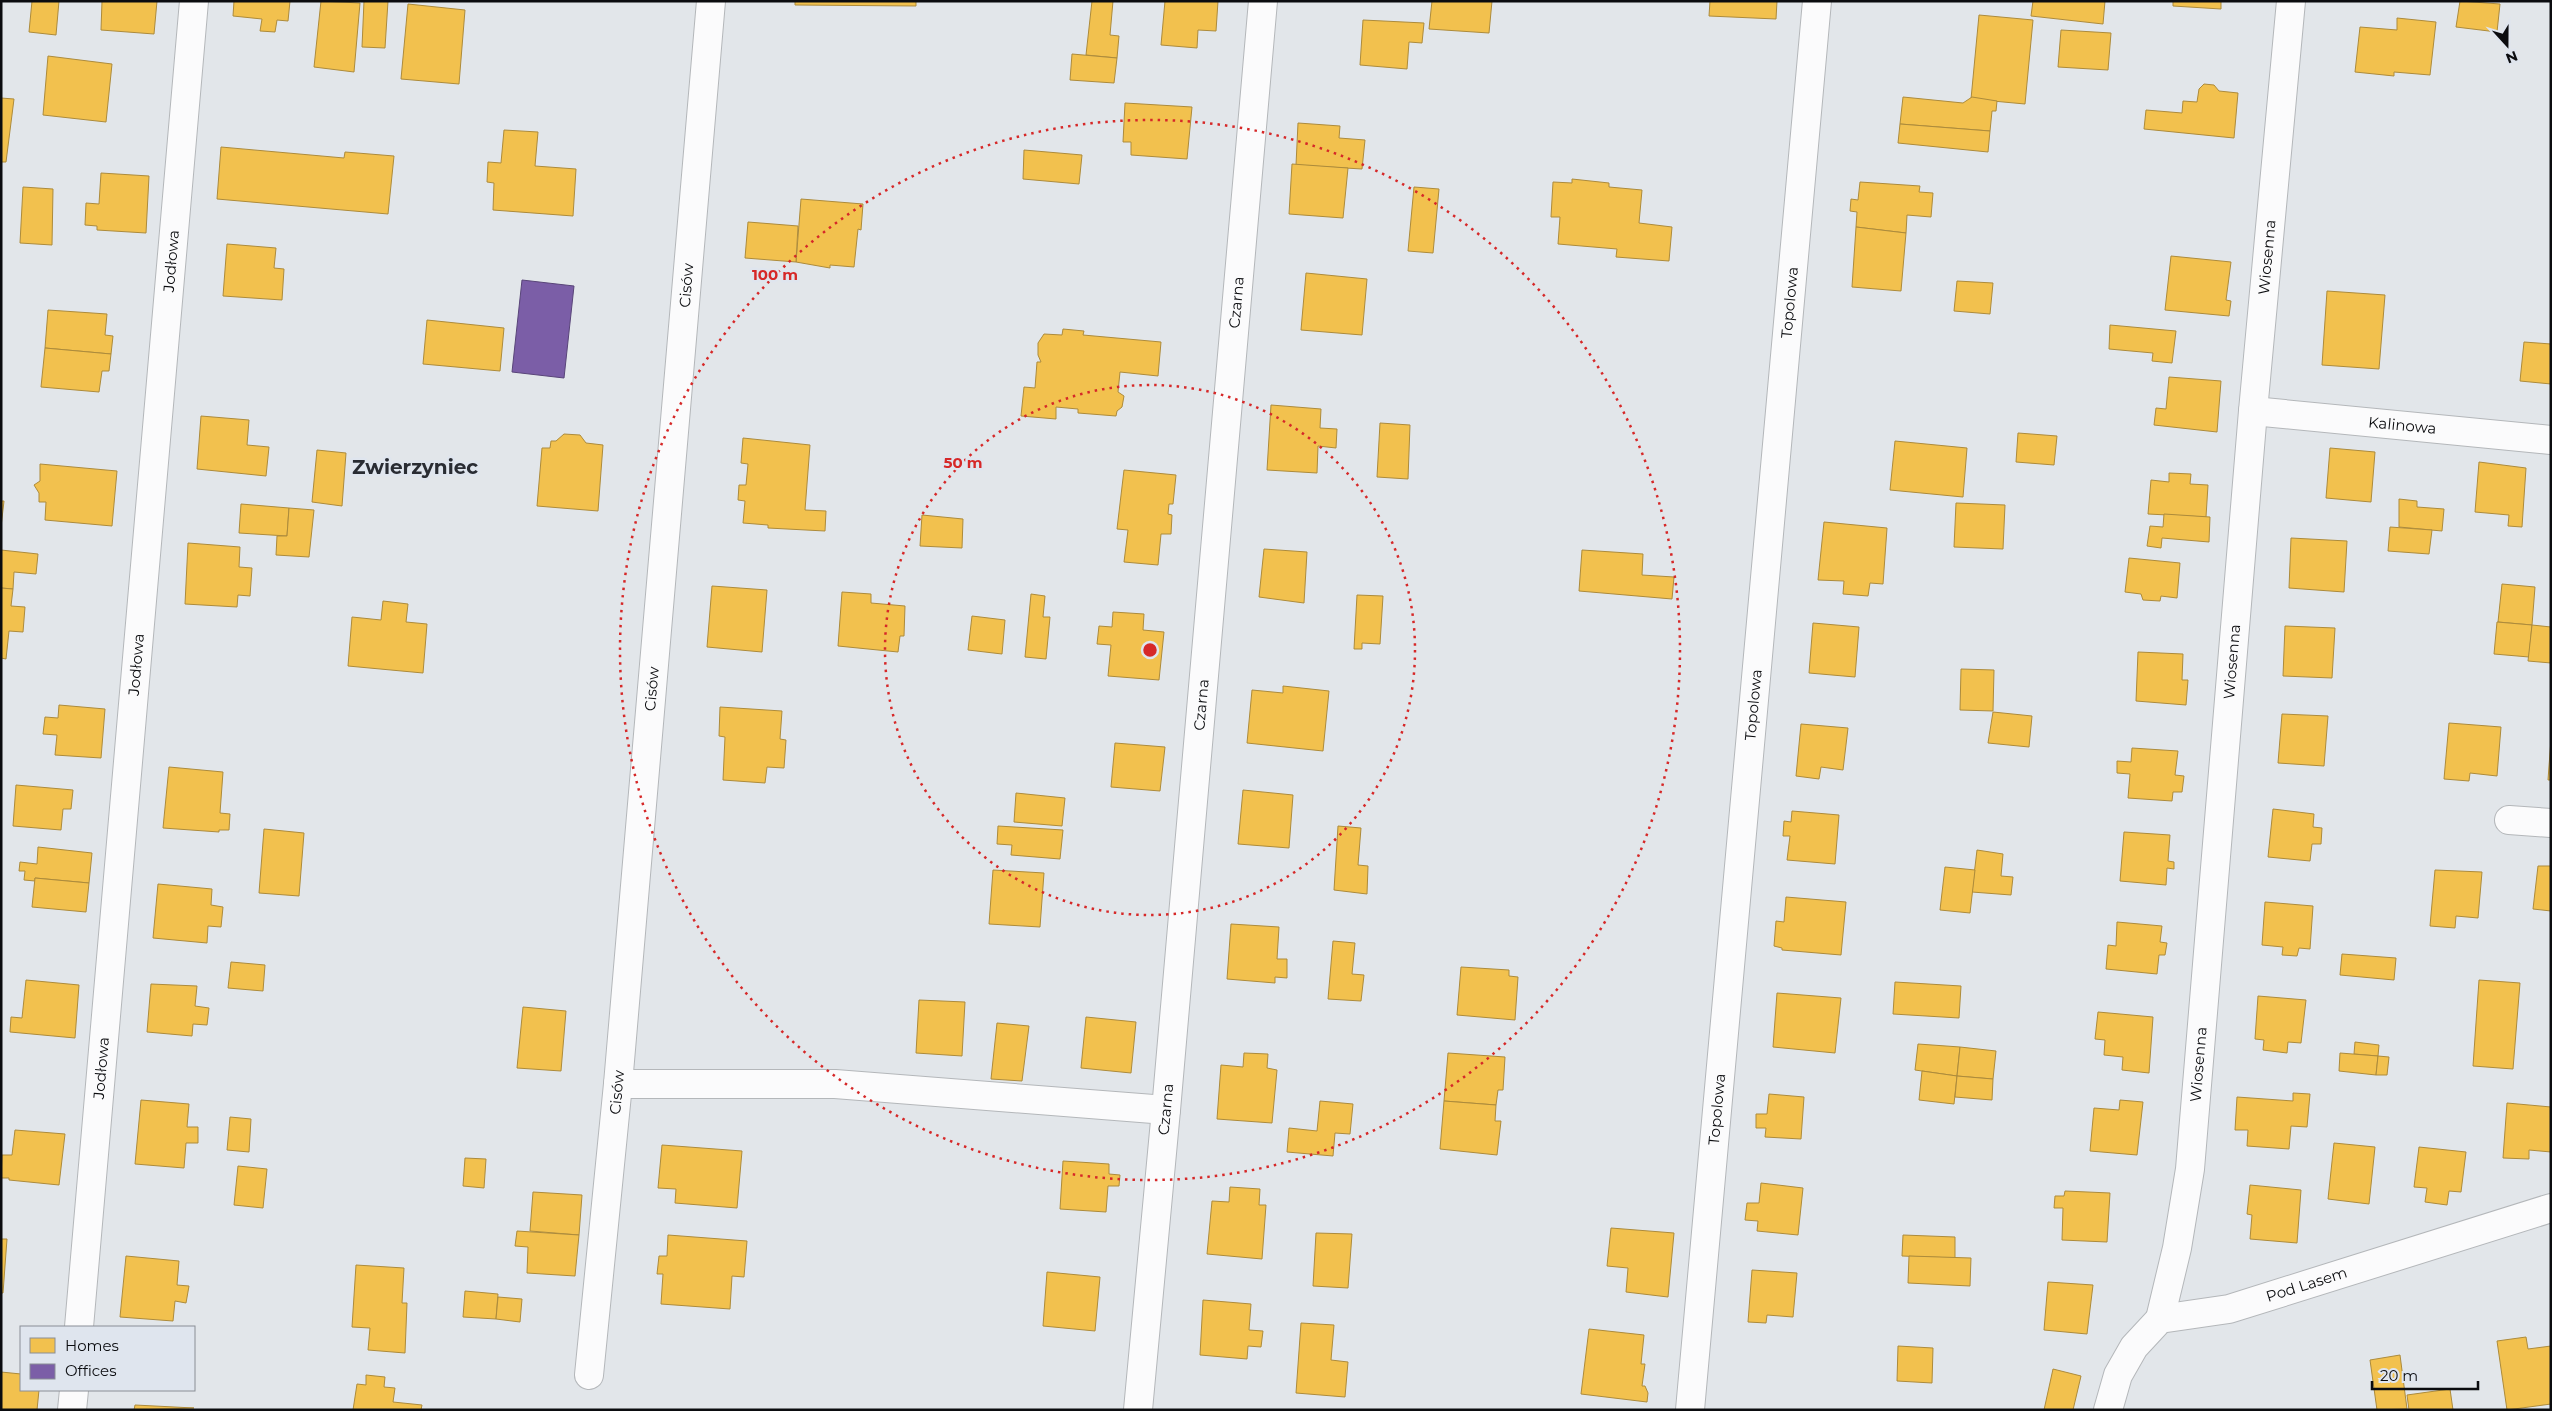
<svg xmlns="http://www.w3.org/2000/svg" width="2552" height="1411" font-family="Montserrat,sans-serif">
  <rect width="100%" height="100%" fill="#e2e6ea"/>
  <g fill="#f2c14e" stroke="#ad8b3b">
    <polygon points="32,1 59,1 56,35 29,32"/>
    <polygon points="102,1 157,1 154,34 101,30"/>
    <polygon points="234,1 290,1 288,21 277,20 275,32 260,31 262,19 233,16"/>
    <polygon points="321,1 360,3 354,72 314,67"/>
    <polygon points="364,1 388,1 385,48 362,47"/>
    <polygon points="795,1 916,1 916,6 795,5"/>
    <polygon points="1092,1 1113,1 1110,35 1119,36 1117,58 1086,55"/>
    <polygon points="1165,1 1218,1 1216,31 1198,30 1197,48 1161,45"/>
    <polygon points="1432,1 1492,1 1489,33 1429,29"/>
    <polygon points="1710,1 1777,1 1776,19 1709,16"/>
    <polygon points="2033,1 2105,1 2103,24 2031,16"/>
    <polygon points="2173,1 2221,1 2221,9 2173,6"/>
    <polygon points="2460,1 2500,4 2497,32 2456,27"/>
    <polygon points="408,4 465,10 459,84 401,79"/>
    <polygon points="1979,15 2033,20 2025,104 1971,99"/>
    <polygon points="2397,18 2436,22 2430,75 2394,72 2394,76 2355,72 2360,27 2397,30"/>
    <polygon points="1363,20 1424,23 1422,43 1409,42 1407,69 1360,65"/>
    <polygon points="2061,30 2111,33 2108,70 2058,67"/>
    <polygon points="1072,54 1117,58 1114,83 1070,80"/>
    <polygon points="48,56 112,64 106,122 43,115"/>
    <polygon points="2204,84 2214,85 2219,91 2238,93 2234,138 2144,129 2146,110 2182,113 2183,101 2197,102 2199,89"/>
    <polygon points="1903,97 1963,103 1972,97 1997,101 1996,111 1992,111 1990,131 1900,124"/>
    <polygon points="1,98 14,99 6,162 1,162"/>
    <polygon points="1125,103 1192,107 1187,159 1131,155 1131,142 1123,142"/>
    <polygon points="1298,123 1340,126 1339,138 1365,140 1362,169 1296,165"/>
    <polygon points="1900,124 1990,131 1988,152 1898,143"/>
    <polygon points="504,130 538,132 535,166 576,169 573,216 493,210 494,183 487,182 488,162 501,163"/>
    <polygon points="221,147 344,158 345,152 394,156 388,214 217,199"/>
    <polygon points="1024,150 1082,155 1079,184 1023,179"/>
    <polygon points="1292,164 1348,168 1343,218 1289,214"/>
    <polygon points="101,173 149,176 146,233 97,230 97,226 85,225 86,203 99,204"/>
    <polygon points="1572,179 1609,183 1609,187 1642,190 1639,223 1672,227 1669,261 1616,257 1617,249 1558,244 1560,217 1551,217 1553,182 1572,183"/>
    <polygon points="1860,182 1920,186 1919,192 1933,193 1931,217 1907,215 1906,233 1856,227 1857,212 1850,211 1851,199 1858,200"/>
    <polygon points="23,187 53,189 52,245 20,243"/>
    <polygon points="1414,187 1439,189 1433,253 1408,251"/>
    <polygon points="801,199 863,204 861,230 858,229 854,267 830,265 830,268 796,262"/>
    <polygon points="748,222 798,226 796,262 745,258"/>
    <polygon points="1856,227 1906,233 1901,291 1852,287"/>
    <polygon points="227,244 276,248 274,268 284,269 282,300 223,296"/>
    <polygon points="2171,256 2231,262 2226,300 2231,301 2229,316 2165,310"/>
    <polygon points="1306,273 1367,279 1362,335 1301,330"/>
    <polygon points="1957,281 1993,283 1990,314 1954,311"/>
    <polygon points="2327,291 2385,295 2379,369 2322,365"/>
    <polygon points="48,310 107,314 105,335 113,336 111,354 45,348"/>
    <polygon points="427,320 504,328 500,371 423,364"/>
    <polygon points="2110,325 2176,331 2172,363 2152,361 2153,353 2109,349"/>
    <polygon points="1063,329 1084,331 1083,335 1161,342 1158,376 1120,372 1118,392 1124,396 1122,407 1117,411 1116,416 1078,413 1078,409 1056,407 1056,419 1021,416 1024,387 1035,388 1037,362 1041,362 1038,355 1038,343 1044,334 1062,335"/>
    <polygon points="2524,342 2551,344 2551,384 2520,381"/>
    <polygon points="45,348 111,354 109,371 102,371 99,392 41,387"/>
    <polygon points="2169,377 2221,381 2217,432 2154,425 2156,408 2166,409"/>
    <polygon points="1271,405 1321,409 1320,428 1337,429 1336,448 1318,446 1317,473 1267,470"/>
    <polygon points="201,416 249,420 247,445 269,447 266,476 197,469"/>
    <polygon points="1380,423 1410,425 1408,479 1377,477"/>
    <polygon points="2018,433 2057,436 2054,465 2016,462"/>
    <polygon points="564,434 580,435 586,443 603,445 598,511 537,506 542,448 550,448 551,441 556,441"/>
    <polygon points="743,438 810,445 805,510 826,511 825,531 768,528 768,525 743,523 745,501 738,500 739,485 746,485 748,464 741,463"/>
    <polygon points="1895,441 1967,448 1963,497 1890,490"/>
    <polygon points="2330,448 2375,452 2371,502 2326,498"/>
    <polygon points="317,450 346,453 342,506 312,502"/>
    <polygon points="2479,462 2526,468 2522,527 2508,526 2509,515 2475,512"/>
    <polygon points="40,464 117,471 112,526 45,520 46,502 39,502 39,493 34,485 40,481"/>
    <polygon points="1124,470 1176,475 1173,504 1169,504 1168,514 1172,515 1171,534 1161,534 1158,565 1124,562 1128,530 1117,529"/>
    <polygon points="2169,473 2191,474 2190,484 2208,485 2206,517 2148,514 2151,480 2169,482"/>
    <polygon points="2399,499 2417,501 2417,507 2444,509 2442,531 2399,527"/>
    <polygon points="1,501 4,501 1,527"/>
    <polygon points="1956,503 2005,505 2003,549 1954,547"/>
    <polygon points="241,504 289,508 287,536 239,533"/>
    <polygon points="289,508 314,510 309,557 276,555 277,536 287,536"/>
    <polygon points="2164,514 2210,517 2209,542 2162,538 2161,548 2147,546 2150,526 2163,527"/>
    <polygon points="922,515 963,519 962,548 920,546"/>
    <polygon points="1824,522 1887,528 1883,584 1870,583 1868,596 1843,594 1844,581 1818,580"/>
    <polygon points="2390,527 2432,530 2429,554 2388,551"/>
    <polygon points="2291,538 2347,541 2344,592 2289,588"/>
    <polygon points="188,543 240,547 239,567 252,568 250,596 238,595 237,607 185,604"/>
    <polygon points="1264,549 1307,552 1304,603 1259,597"/>
    <polygon points="1,550 38,554 36,574 14,572 13,589 1,588"/>
    <polygon points="1582,550 1643,554 1642,575 1674,577 1672,599 1579,591"/>
    <polygon points="2129,558 2180,563 2177,598 2161,596 2160,601 2143,600 2141,594 2125,592"/>
    <polygon points="2502,584 2535,587 2532,625 2498,622"/>
    <polygon points="712,586 767,590 762,652 707,647"/>
    <polygon points="1,588 13,589 11,606 25,607 23,632 9,631 6,659 1,658"/>
    <polygon points="842,592 871,594 871,603 905,606 904,636 900,636 898,652 838,646"/>
    <polygon points="1031,594 1045,596 1043,617 1050,617 1046,659 1025,657"/>
    <polygon points="1357,595 1383,596 1380,644 1362,643 1362,649 1354,649"/>
    <polygon points="383,601 408,604 406,622 427,624 423,673 348,666 352,617 381,620"/>
    <polygon points="1113,612 1144,614 1143,630 1164,632 1159,680 1108,676 1111,645 1097,644 1099,626 1112,627"/>
    <polygon points="972,616 1005,620 1002,654 968,650"/>
    <polygon points="2497,622 2532,625 2529,657 2494,654"/>
    <polygon points="1813,623 1859,627 1855,677 1809,673"/>
    <polygon points="2532,625 2551,627 2551,663 2528,661"/>
    <polygon points="2285,626 2335,628 2332,678 2283,676"/>
    <polygon points="2138,652 2183,654 2182,680 2188,680 2186,705 2136,701"/>
    <polygon points="1961,669 1994,670 1993,711 1960,710"/>
    <polygon points="1283,686 1329,691 1323,751 1247,743 1252,690 1283,693"/>
    <polygon points="59,705 105,709 101,758 55,755 57,735 43,734 45,717 58,718"/>
    <polygon points="720,707 782,711 780,739 786,740 784,768 767,767 765,783 723,780 725,737 719,736"/>
    <polygon points="1993,712 2032,716 2029,747 1988,743"/>
    <polygon points="2282,714 2328,716 2324,766 2278,763"/>
    <polygon points="2449,723 2501,727 2497,776 2470,773 2469,781 2444,779"/>
    <polygon points="1801,724 1848,728 1843,770 1821,767 1819,779 1796,776"/>
    <polygon points="2551,739 2551,780 2548,780"/>
    <polygon points="1115,743 1165,747 1160,791 1111,787"/>
    <polygon points="2132,748 2178,751 2175,775 2184,776 2182,792 2173,792 2172,801 2128,798 2130,774 2117,773 2117,761 2131,762"/>
    <polygon points="169,767 223,772 220,813 230,814 229,830 219,830 219,832 163,828"/>
    <polygon points="16,785 73,790 71,809 63,809 61,830 13,826"/>
    <polygon points="1243,790 1293,795 1289,848 1238,844"/>
    <polygon points="1016,793 1065,798 1062,826 1014,822"/>
    <polygon points="2273,809 2314,814 2313,827 2322,828 2321,844 2312,844 2310,861 2268,857"/>
    <polygon points="1792,811 1839,815 1835,864 1787,860 1790,836 1783,836 1784,821 1791,822"/>
    <polygon points="998,826 1063,830 1060,859 1011,855 1012,845 997,844"/>
    <polygon points="1338,826 1361,828 1358,865 1368,866 1367,894 1334,890"/>
    <polygon points="264,829 304,833 299,896 259,893"/>
    <polygon points="2124,832 2170,835 2168,861 2174,862 2174,869 2167,868 2166,885 2120,881"/>
    <polygon points="38,847 92,853 89,883 35,878 35,881 24,880 25,871 19,871 20,862 37,864"/>
    <polygon points="1977,850 2003,854 2001,876 2013,877 2011,895 1972,892"/>
    <polygon points="2538,866 2551,866 2551,911 2533,909"/>
    <polygon points="1945,867 1975,870 1970,913 1940,910"/>
    <polygon points="993,870 1044,873 1040,927 989,924"/>
    <polygon points="2435,870 2482,872 2478,918 2456,916 2455,928 2430,926"/>
    <polygon points="35,878 89,883 86,912 32,907"/>
    <polygon points="158,884 212,889 211,905 223,907 221,927 208,926 207,943 153,938"/>
    <polygon points="1786,897 1846,902 1841,955 1782,950 1782,948 1774,946 1776,921 1784,922"/>
    <polygon points="2265,902 2313,906 2310,949 2299,948 2297,956 2282,955 2283,947 2262,945"/>
    <polygon points="2117,922 2162,926 2160,942 2167,943 2165,955 2159,955 2157,974 2106,969 2108,945 2116,946"/>
    <polygon points="1231,924 1279,927 1277,959 1287,959 1287,978 1275,977 1275,983 1227,979"/>
    <polygon points="1333,941 1355,943 1352,974 1364,975 1361,1001 1328,999"/>
    <polygon points="2342,954 2396,958 2394,980 2340,975"/>
    <polygon points="231,962 265,965 263,991 228,988"/>
    <polygon points="1461,967 1509,970 1509,976 1518,977 1515,1020 1457,1015"/>
    <polygon points="26,980 79,985 75,1038 10,1032 11,1017 22,1018"/>
    <polygon points="2479,980 2520,983 2513,1069 2473,1066"/>
    <polygon points="1895,982 1961,986 1959,1018 1893,1014"/>
    <polygon points="151,984 197,986 195,1006 209,1008 207,1025 193,1024 192,1036 147,1032"/>
    <polygon points="1777,993 1841,998 1835,1053 1773,1047"/>
    <polygon points="2258,996 2306,1000 2301,1043 2288,1042 2287,1053 2263,1050 2264,1040 2255,1039"/>
    <polygon points="919,1000 965,1002 962,1056 916,1053"/>
    <polygon points="523,1007 566,1011 561,1071 517,1068"/>
    <polygon points="2098,1012 2153,1017 2149,1073 2122,1070 2123,1057 2104,1055 2105,1040 2095,1039"/>
    <polygon points="1086,1017 1136,1022 1131,1073 1081,1068"/>
    <polygon points="997,1023 1029,1026 1022,1081 991,1079"/>
    <polygon points="2355,1042 2379,1045 2378,1056 2354,1054"/>
    <polygon points="1918,1044 1960,1047 1957,1076 1915,1070"/>
    <polygon points="1960,1047 1996,1051 1993,1079 1957,1076"/>
    <polygon points="1244,1053 1268,1054 1267,1068 1277,1070 1272,1123 1217,1119 1221,1065 1243,1067"/>
    <polygon points="1448,1053 1505,1057 1503,1090 1498,1090 1496,1105 1444,1101"/>
    <polygon points="2340,1053 2378,1056 2376,1075 2339,1071"/>
    <polygon points="2378,1056 2389,1057 2387,1075 2376,1075"/>
    <polygon points="1922,1071 1957,1076 1954,1104 1919,1100"/>
    <polygon points="1957,1076 1993,1079 1992,1100 1955,1097"/>
    <polygon points="2293,1093 2310,1094 2307,1127 2291,1126 2289,1149 2247,1146 2248,1130 2235,1130 2237,1097 2293,1101"/>
    <polygon points="1769,1094 1804,1097 1801,1139 1765,1137 1766,1128 1756,1128 1756,1114 1767,1114"/>
    <polygon points="141,1100 189,1104 187,1127 198,1127 198,1143 186,1143 184,1168 135,1164"/>
    <polygon points="2120,1100 2143,1102 2137,1155 2090,1151 2094,1108 2119,1110"/>
    <polygon points="1320,1101 1353,1104 1350,1134 1335,1133 1333,1156 1287,1152 1289,1128 1317,1131"/>
    <polygon points="1444,1101 1496,1105 1495,1121 1501,1121 1497,1155 1440,1149"/>
    <polygon points="2507,1103 2551,1107 2551,1152 2529,1150 2529,1159 2503,1158"/>
    <polygon points="230,1117 251,1119 249,1152 227,1150"/>
    <polygon points="15,1130 65,1134 59,1185 9,1180 9,1178 1,1178 2,1155 12,1155"/>
    <polygon points="2334,1143 2375,1147 2369,1204 2328,1199"/>
    <polygon points="662,1145 742,1151 737,1208 675,1203 676,1189 658,1188"/>
    <polygon points="2419,1147 2466,1152 2461,1192 2449,1191 2447,1205 2425,1202 2427,1188 2414,1187"/>
    <polygon points="465,1158 486,1159 484,1188 463,1186"/>
    <polygon points="1063,1161 1109,1164 1109,1174 1120,1175 1119,1186 1108,1186 1106,1212 1060,1209"/>
    <polygon points="238,1166 267,1169 263,1208 234,1205"/>
    <polygon points="1761,1183 1803,1188 1798,1235 1757,1231 1758,1221 1745,1220 1747,1203 1759,1203"/>
    <polygon points="2250,1185 2301,1190 2297,1243 2250,1239 2252,1215 2247,1214"/>
    <polygon points="1230,1187 1260,1189 1259,1205 1266,1205 1262,1259 1207,1254 1212,1201 1229,1202"/>
    <polygon points="2065,1191 2110,1193 2107,1242 2062,1240 2063,1208 2054,1208 2055,1196 2064,1196"/>
    <polygon points="533,1192 582,1195 579,1235 530,1231"/>
    <polygon points="1611,1228 1674,1233 1668,1297 1626,1292 1628,1268 1607,1266"/>
    <polygon points="517,1231 579,1235 575,1276 527,1273 528,1247 515,1246"/>
    <polygon points="1316,1233 1352,1234 1348,1288 1313,1286"/>
    <polygon points="668,1235 747,1241 744,1277 732,1276 730,1309 661,1304 663,1274 657,1274 659,1256 667,1256"/>
    <polygon points="1903,1235 1955,1237 1955,1258 1902,1256"/>
    <polygon points="1,1239 7,1239 3,1293 1,1293"/>
    <polygon points="126,1256 179,1261 177,1285 189,1286 186,1303 175,1301 173,1321 120,1317"/>
    <polygon points="1909,1256 1971,1258 1970,1286 1908,1283"/>
    <polygon points="356,1265 404,1268 402,1303 407,1303 405,1353 368,1350 370,1328 352,1327"/>
    <polygon points="1752,1270 1797,1273 1793,1317 1767,1315 1766,1323 1748,1322"/>
    <polygon points="1047,1272 1100,1277 1095,1331 1043,1326"/>
    <polygon points="2048,1282 2093,1285 2087,1334 2044,1330"/>
    <polygon points="465,1291 498,1294 496,1319 463,1317"/>
    <polygon points="498,1297 522,1299 520,1322 496,1319"/>
    <polygon points="1203,1300 1251,1304 1249,1330 1263,1331 1261,1347 1248,1346 1247,1359 1200,1355"/>
    <polygon points="1301,1323 1334,1325 1331,1360 1348,1362 1345,1397 1296,1393"/>
    <polygon points="1589,1329 1644,1335 1641,1364 1645,1364 1642,1386 1645,1386 1648,1393 1647,1402 1581,1394"/>
    <polygon points="2526,1337 2528,1349 2551,1346 2551,1404 2507,1410 2497,1341"/>
    <polygon points="1898,1346 1933,1348 1932,1383 1897,1381"/>
    <polygon points="2400,1355 2407,1409 2377,1410 2370,1360"/>
    <polygon points="2053,1369 2081,1376 2073,1410 2044,1410"/>
    <polygon points="1,1372 21,1374 21,1390 39,1390 37,1410 1,1410"/>
    <polygon points="366,1375 385,1377 384,1387 395,1388 393,1402 422,1405 421,1410 353,1410 357,1384 366,1385"/>
    <polygon points="2450,1389 2453,1410 2409,1410 2407,1395"/>
    <polygon points="135,1405 194,1408 134,1410"/>
  </g>
  <polygon fill="#7b5ea7" stroke="#594579" points="522,280 574,286 564,378 512,372"/>
  <g fill="none" stroke-linecap="round" stroke-linejoin="round">
    <g stroke="#b4b7ba" stroke-width="30">
      <g id="minor">
        <path id="s1" d="M2253,411L2551,440"/>
        <polyline points="2509,820 2551,823"/>
        <polyline points="618,1084 835,1084 1166,1110"/>
        <path id="s2" d="M2160,1319L2177,1248L2190,1169L2253,411L2291,1"/>
        <path id="s3" d="M79,1327L194,1"/>
        <path id="s4" d="M589,1375L618,1084L711,1"/>
        <polyline points="72,1410 74,1390"/>
        <path id="s5" d="M1138,1410L1166,1110L1263,1"/>
        <path id="s6" d="M1690,1410L1817,1"/>
        <path id="s7" d="M2108,1410L2118,1375L2134,1347L2160,1319L2229,1309L2551,1208"/>
      </g>
    </g>
    <use href="#minor" stroke="#fbfbfc" stroke-width="28"/>
  </g>
  <g fill="none" stroke="#d62828" stroke-width="2.5" stroke-dasharray="2.5 5">
    <circle cx="1150" cy="650" r="265"/>
    <circle cx="1150" cy="650" r="530"/>
  </g>
  <g text-anchor="middle" stroke-width="5" stroke-linejoin="round" paint-order="stroke">
    <g font-size="15" fill="#0b0c0f" stroke="#dfe5ee">
      <text dy="5" stroke="none"><textPath href="#s2" startOffset="1068">Wiosenna</textPath></text>
      <text dy="5" stroke="none"><textPath href="#s3" startOffset="1070">Jodłowa</textPath></text>
      <text dy="5" stroke="none"><textPath href="#s4" startOffset="1094">Cisów</textPath></text>
      <text dy="5" stroke="none"><textPath href="#s5" startOffset="1112">Czarna</textPath></text>
      <text dy="5" stroke="none"><textPath href="#s6" startOffset="1112">Topolowa</textPath></text>
      <text dy="5" stroke="none"><textPath href="#s1" startOffset="150">Kalinowa</textPath></text>
      <text dy="5" stroke="none"><textPath href="#s2" startOffset="662">Wiosenna</textPath></text>
      <text dy="5" stroke="none"><textPath href="#s3" startOffset="665">Jodłowa</textPath></text>
      <text dy="5" stroke="none"><textPath href="#s4" startOffset="689">Cisów</textPath></text>
      <text dy="5" stroke="none"><textPath href="#s5" startOffset="708">Czarna</textPath></text>
      <text dy="5" stroke="none"><textPath href="#s6" startOffset="708">Topolowa</textPath></text>
      <text dy="5" stroke="none"><textPath href="#s2" startOffset="258">Wiosenna</textPath></text>
      <text dy="5" stroke="none"><textPath href="#s3" startOffset="260">Jodłowa</textPath></text>
      <text dy="5" stroke="none"><textPath href="#s4" startOffset="284">Cisów</textPath></text>
      <text dy="5" stroke="none"><textPath href="#s5" startOffset="302">Czarna</textPath></text>
      <text dy="5" stroke="none"><textPath href="#s6" startOffset="302">Topolowa</textPath></text>
      <text dy="5" stroke="none"><textPath href="#s7" startOffset="258">Pod Lasem</textPath></text>
    </g>
    <g font-size="20" font-weight="bold" fill="#292c33" stroke="#dfe5ee">
      <text x="415" y="474">Zwierzyniec</text>
    </g>
  </g>
  <circle cx="1150" cy="650" r="8" fill="#d62828" stroke="#dfe5ee" stroke-width="2.5"/>
  <g font-size="15" text-anchor="middle" font-weight="bold" fill="#d62828" stroke="#dfe5ee" stroke-width="5" stroke-linejoin="round" paint-order="stroke">
    <text x="775" y="280">100 m</text>
    <text x="963" y="468">50 m</text>
  </g>
  <rect width="2552" height="1411" fill="none" stroke="#0b0c0f" stroke-width="5"/>
  <rect x="20" y="1326" width="175" height="65" fill="#dfe5ee" stroke="#8a8e95"/>
  <rect x="30" y="1338" width="25" height="15" fill="#f2c14e" stroke="#8a8e95"/>
  <text x="65" y="1351" font-size="15" fill="#0b0c0f">Homes</text>
  <rect x="30" y="1364" width="25" height="15" fill="#7b5ea7" stroke="#8a8e95"/>
  <text x="65" y="1376" font-size="15" fill="#0b0c0f">Offices</text>
  <g transform="translate(2507 45) rotate(159)" stroke="#dfe5ee" stroke-width="4" paint-order="stroke">
  <path d="M0-4L9 19L0 12L-9 19Z" fill="#0b0c0f"/>
  <text y="-8" font-size="14" font-weight="bold" text-anchor="middle" fill="#0b0c0f">N</text>
  </g>
  <path d="M2372 1381v8h106v-8" fill="none" stroke="#0b0c0f" stroke-width="2.5"/>
  <text x="2380" y="1381" font-size="15" fill="#0b0c0f" stroke="#dfe5ee" stroke-width="4" paint-order="stroke">20 m</text>
</svg>
